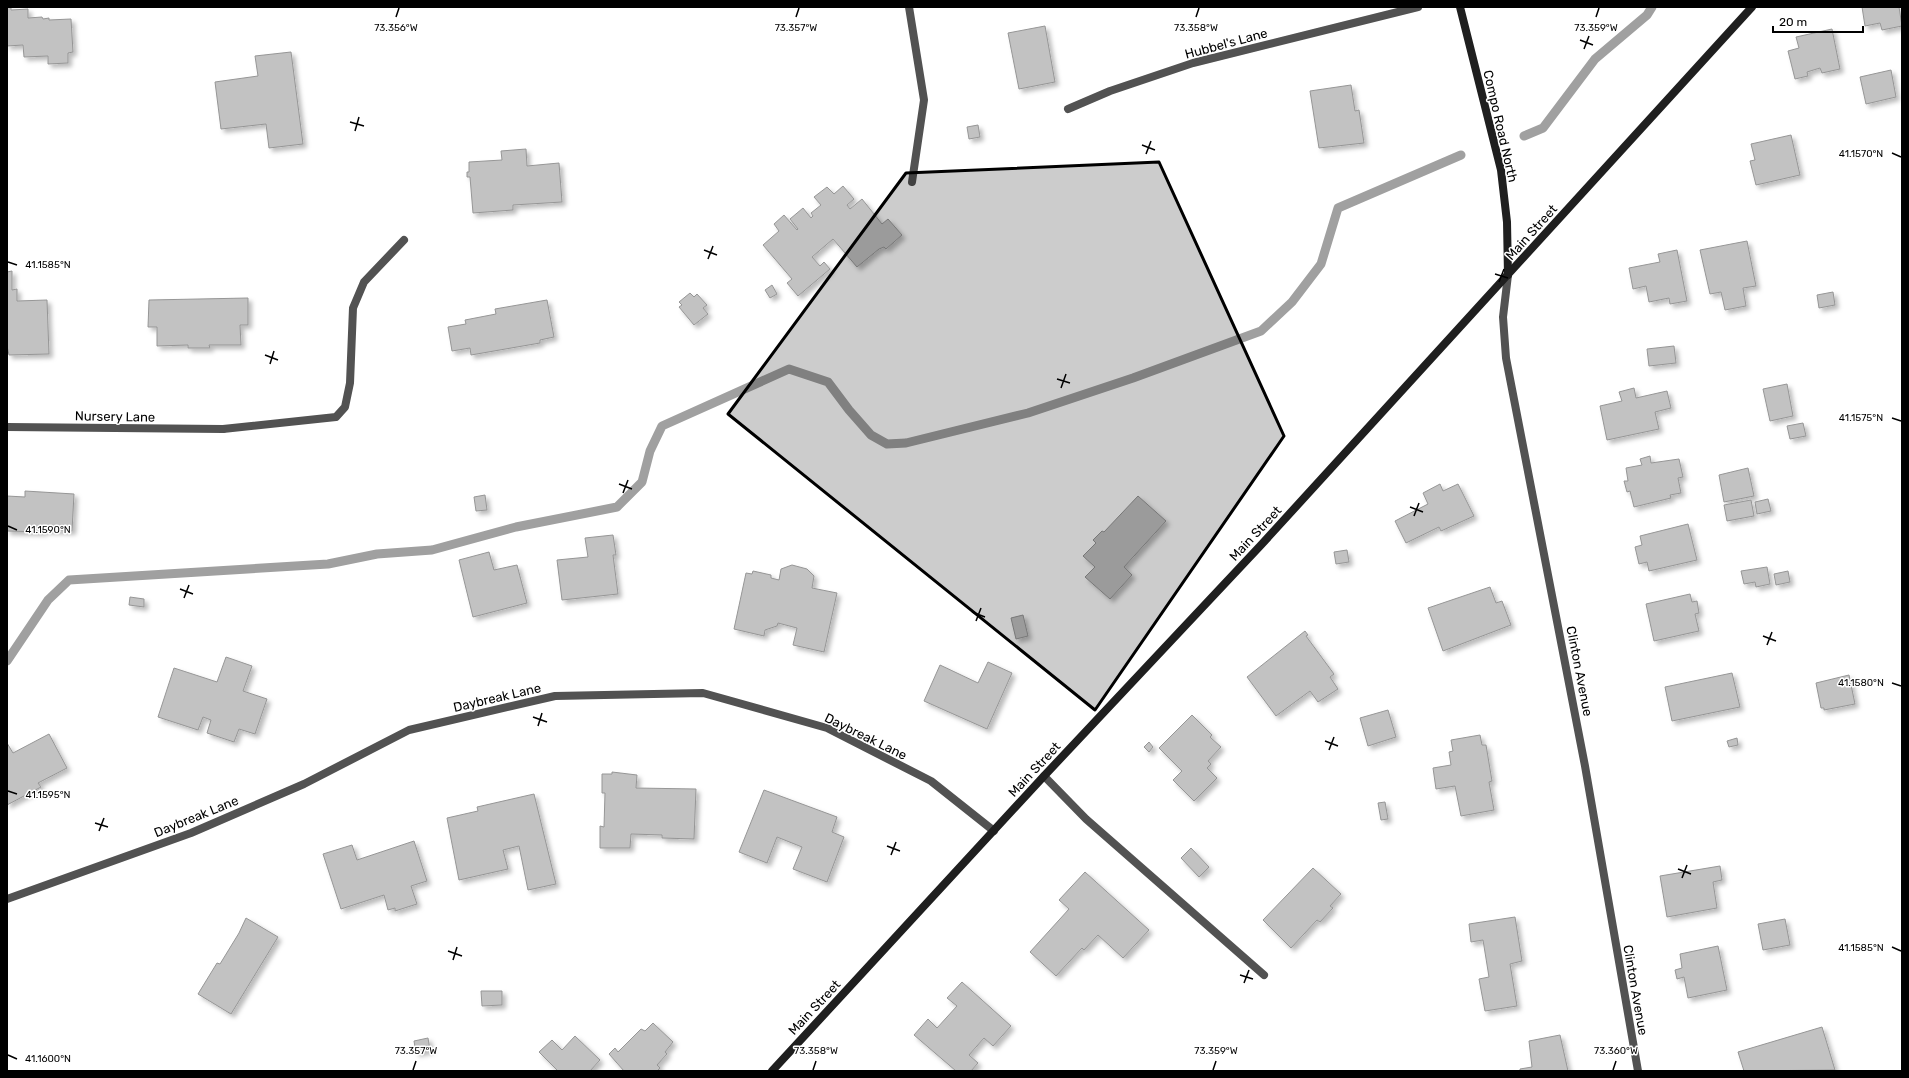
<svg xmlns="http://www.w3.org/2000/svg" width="1909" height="1078" font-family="Rubik,sans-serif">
  <defs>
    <filter id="shadow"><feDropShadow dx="3.5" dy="3.5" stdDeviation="2" flood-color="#0004"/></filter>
  </defs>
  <rect width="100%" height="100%" fill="#fff"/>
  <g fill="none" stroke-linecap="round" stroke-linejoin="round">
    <g stroke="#a0a0a0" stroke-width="9">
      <polyline points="1524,136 1543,128 1595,59 1647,15 1652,7"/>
      <polyline points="7,661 48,600 69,580 328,564 377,554 432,550 516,527 617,507 642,482 650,451 662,426 789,369 828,382 849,410 871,435 887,444 906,443 1028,413 1133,378 1261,331 1292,302 1321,264 1338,208 1461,155"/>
    </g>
  </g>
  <g fill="#c2c2c2" stroke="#969696" filter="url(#shadow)">
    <polygon points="7,7 11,7 11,10 28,9 28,18 42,17 43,19 49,18 49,20 71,19 73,52 68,53 68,63 48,64 48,56 24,57 23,45 7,46"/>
    <polygon points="1862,7 1899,7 1902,26 1882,30 1880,23 1865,26"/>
    <polygon points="1045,26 1055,82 1019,89 1008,33"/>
    <polygon points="1832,29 1840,69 1822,73 1820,68 1807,72 1808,76 1795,79 1788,51 1799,48 1796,37"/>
    <polygon points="291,52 303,144 269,148 266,124 221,129 215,82 258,76 255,56"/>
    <polygon points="1891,70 1896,97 1866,104 1860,77"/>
    <polygon points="1351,85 1355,111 1359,110 1364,143 1319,148 1310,91"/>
    <polygon points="978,125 980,137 969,139 967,127"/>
    <polygon points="1791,135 1800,175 1756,185 1750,161 1755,160 1751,144"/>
    <polygon points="526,149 527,166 559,163 562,202 513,205 513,210 473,213 470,177 467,177 467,172 469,172 469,162 502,160 501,151"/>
    <polygon points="843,186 854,199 847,205 850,209 862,199 882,224 888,219 902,235 886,249 884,247 879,249 857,267 833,239 812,257 820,266 824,262 830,269 798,296 787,283 792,279 763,245 779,231 774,224 784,215 797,230 798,229 790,219 803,208 811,218 813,216 811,213 821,205 814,197 827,187 834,194"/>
    <polygon points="1747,241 1756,286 1743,288 1746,306 1725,310 1721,292 1710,294 1700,250"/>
    <polygon points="1677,250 1687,301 1670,304 1669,298 1649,302 1646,286 1633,289 1629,268 1660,262 1658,254"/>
    <polygon points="12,271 12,290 17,289 17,301 47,300 49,354 9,355 7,346 7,272"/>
    <polygon points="772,285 777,294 770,298 765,290"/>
    <polygon points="1833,292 1835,305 1819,308 1817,295"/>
    <polygon points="690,293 694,297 697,294 707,305 703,308 708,314 694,325 679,307 682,305 679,302"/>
    <polygon points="248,298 248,325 240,325 241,345 209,345 210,348 188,348 188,345 157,346 157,327 148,327 149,300"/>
    <polygon points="547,300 554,337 540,340 540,343 471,355 470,348 452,351 448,327 466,324 465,320 496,314 495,309"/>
    <polygon points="1674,346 1676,363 1649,366 1647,349"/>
    <polygon points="1787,384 1793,416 1770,421 1763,389"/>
    <polygon points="1634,388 1636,398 1667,391 1671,408 1655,412 1659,429 1607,440 1600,406 1622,401 1619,392"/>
    <polygon points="1803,423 1806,436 1790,439 1787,426"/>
    <polygon points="1650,456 1651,463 1679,459 1683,477 1678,478 1681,493 1670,495 1671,498 1634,507 1630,491 1627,492 1624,481 1628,481 1626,468 1642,465 1640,459"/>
    <polygon points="1748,468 1754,496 1724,502 1719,475"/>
    <polygon points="1440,484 1443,491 1458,484 1474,516 1441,531 1439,527 1406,543 1395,521 1428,504 1423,493"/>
    <polygon points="25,491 74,494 72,531 43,530 43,532 7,531 7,496 25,497"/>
    <polygon points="485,495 487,510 476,511 474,497"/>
    <polygon points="1138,496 1166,521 1124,567 1132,575 1110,599 1085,577 1095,567 1083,556 1096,543 1093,540 1102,531 1104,532"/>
    <polygon points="1768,499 1771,511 1757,514 1755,502"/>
    <polygon points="1751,500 1754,516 1727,521 1724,505"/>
    <polygon points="1688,524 1697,560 1649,571 1647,562 1639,564 1635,547 1642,545 1640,536"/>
    <polygon points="613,535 616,555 613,555 618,594 562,600 557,560 588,557 585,538"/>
    <polygon points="1347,550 1349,562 1336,564 1334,552"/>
    <polygon points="489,552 494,570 517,565 527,603 473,617 459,560"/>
    <polygon points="792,565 807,569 814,576 812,588 837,593 824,652 793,645 797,628 778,623 777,626 765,630 764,636 734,629 746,573 752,574 753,571 771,575 771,578 779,580 781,569"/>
    <polygon points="1767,567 1770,584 1756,587 1755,582 1744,584 1741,571"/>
    <polygon points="1788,571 1790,582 1776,585 1774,574"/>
    <polygon points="1490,587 1496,603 1502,601 1511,625 1443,651 1428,608"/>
    <polygon points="1690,594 1692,602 1697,601 1699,613 1695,614 1699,631 1654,641 1646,604"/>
    <polygon points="130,597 144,599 144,607 129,605"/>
    <polygon points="1023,615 1028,636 1016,639 1011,618"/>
    <polygon points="1305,631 1308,635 1306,636 1334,674 1330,677 1338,689 1318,702 1310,691 1276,716 1247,677"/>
    <polygon points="226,657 252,666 243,691 267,699 255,734 239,729 234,742 207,733 211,720 203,717 198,730 158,717 174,668 217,682"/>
    <polygon points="988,662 1012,673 987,729 924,701 940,665 978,683"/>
    <polygon points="1732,673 1740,707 1672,721 1665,687"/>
    <polygon points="1849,675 1855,704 1824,710 1824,708 1821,708 1816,683"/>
    <polygon points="1388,710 1396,737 1368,746 1360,718"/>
    <polygon points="1192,715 1212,735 1210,737 1221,747 1208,761 1211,764 1207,768 1217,778 1194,801 1173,780 1182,771 1159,748"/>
    <polygon points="49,734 67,768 38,783 41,787 7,805 7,743 13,753"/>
    <polygon points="1480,735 1482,745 1486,745 1492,781 1489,782 1494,810 1461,816 1455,786 1436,789 1433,768 1451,765 1449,752 1453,751 1451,740"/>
    <polygon points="1737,738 1738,745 1729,747 1727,741"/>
    <polygon points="1149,742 1153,747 1149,752 1144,747"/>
    <polygon points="612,772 637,775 636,788 696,789 694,839 662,838 662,835 631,834 630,848 600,848 600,826 604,827 605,793 602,793 602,774 612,774"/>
    <polygon points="764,790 837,817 832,832 844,837 827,882 793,869 802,847 777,837 767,863 739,852"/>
    <polygon points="534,794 556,884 528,890 519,846 503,850 508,869 459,880 447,818 478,811 477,807"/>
    <polygon points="1385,802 1388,819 1381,820 1378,803"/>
    <polygon points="414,841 427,881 411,886 417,904 395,911 395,908 388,910 384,895 341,909 323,854 352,845 357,860"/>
    <polygon points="1191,848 1209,867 1199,877 1181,858"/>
    <polygon points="1720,866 1722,880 1713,882 1717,908 1667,917 1660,876"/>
    <polygon points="1313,868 1341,894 1330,906 1333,908 1320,922 1317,920 1291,948 1263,920"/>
    <polygon points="1085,872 1149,930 1123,958 1098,935 1084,950 1082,948 1056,976 1030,952 1069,909 1059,900"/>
    <polygon points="1515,917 1522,961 1510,964 1517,1006 1485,1011 1479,979 1489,977 1483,940 1471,942 1469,924"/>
    <polygon points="246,918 278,937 231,1014 198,994 217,963 220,964 239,933"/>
    <polygon points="1785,919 1790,945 1763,950 1758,924"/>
    <polygon points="1718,946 1727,990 1688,998 1684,977 1677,979 1675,970 1682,968 1680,954"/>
    <polygon points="962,982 1011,1026 993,1046 984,1038 969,1055 978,1063 971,1071 956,1071 914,1035 928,1019 937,1028 957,1006 947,998"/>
    <polygon points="481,991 502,991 502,1005 482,1006"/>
    <polygon points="653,1023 673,1042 665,1052 667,1054 657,1065 660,1068 657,1071 624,1071 609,1054 615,1048 618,1052 641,1029 645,1031"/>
    <polygon points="1822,1027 1835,1070 1744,1071 1738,1052"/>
    <polygon points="1560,1035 1568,1071 1520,1071 1520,1069 1532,1067 1529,1041"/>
    <polygon points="575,1036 600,1060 590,1071 558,1071 539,1052 552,1040 562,1050"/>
    <polygon points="428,1038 430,1050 416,1053 414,1041"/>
  </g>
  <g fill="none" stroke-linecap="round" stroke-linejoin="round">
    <g stroke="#525252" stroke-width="8">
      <polyline points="909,7 924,100 912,182"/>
      <polyline points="223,429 336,417 345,407 350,383 353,308 364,282 404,240"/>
      <polyline points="1044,776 1086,819 1264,975"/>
    </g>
    <g stroke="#525252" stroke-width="8">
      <polyline points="1068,109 1110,91 1193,63 1418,7"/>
      <polyline points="1508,275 1503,317 1506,358 1585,766 1638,1071"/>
      <polyline points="7,427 223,429"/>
      <polyline points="7,899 191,833 304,784 409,730 555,696 703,693 827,728 931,781 994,831"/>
    </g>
    <g stroke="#1f1f1f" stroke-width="8">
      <polyline points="1460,7 1501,170 1507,222 1508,275"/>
      <polyline points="772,1071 1044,776 1261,545 1752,7"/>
    </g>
  </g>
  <path fill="#000" fill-opacity="0.2" stroke="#000" stroke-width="3" stroke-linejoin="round" d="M1159,162L1284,436L1095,710L728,414L906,173Z"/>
  <path fill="none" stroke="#000" stroke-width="1.5" d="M396,17L399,8M796,17L799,8M1196,17L1199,8M1596,17L1599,8M1580,40L1593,45M1584,49L1589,36M350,122L364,126M355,131L359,117M1142,145L1155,150M1892,153L1901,157M1146,154L1151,141M704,250L717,255M708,259L713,246M8,262L17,265M1495,274L1508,278M1499,282L1504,269M265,355L278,360M270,364L274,351M1057,379L1070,383M1061,388L1066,374M1892,418L1901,421M619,484L632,489M623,493L628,480M1410,507L1423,512M1414,516L1419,503M8,526L17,530M180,589L193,594M184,598L189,585M972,612L985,617M976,621L981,608M1763,636L1776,641M1767,645L1772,632M1892,683L1901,686M533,717L547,722M538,726L542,713M1325,741L1338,746M1329,750L1334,737M8,791L17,794M95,823L108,827M99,831L104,818M887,846L900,851M891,855L896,842M1678,869L1691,874M1682,878L1687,865M1892,947L1901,951M448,951L462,956M453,960L457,947M1240,975L1253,979M1244,983L1249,970M8,1055L17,1059M413,1070L416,1061M813,1070L816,1061M1213,1070L1216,1061M1613,1070L1616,1061"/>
  <g text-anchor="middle" stroke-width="3" stroke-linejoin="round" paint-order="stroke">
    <g font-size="13" fill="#000" stroke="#fff">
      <text transform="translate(1226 43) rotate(-15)" y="5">Hubbel's Lane</text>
      <text transform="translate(1501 126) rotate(77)" y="5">Compo Road North</text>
      <text transform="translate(1531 232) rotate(-48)" y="5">Main Street</text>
      <text transform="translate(115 416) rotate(1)" y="5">Nursery Lane</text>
      <text transform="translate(1255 533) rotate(-47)" y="5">Main Street</text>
      <text transform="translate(1580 671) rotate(79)" y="5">Clinton Avenue</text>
      <text transform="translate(497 697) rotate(-13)" y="5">Daybreak Lane</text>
      <text transform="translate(866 736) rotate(26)" y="5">Daybreak Lane</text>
      <text transform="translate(1034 769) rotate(-47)" y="5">Main Street</text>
      <text transform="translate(196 816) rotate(-22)" y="5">Daybreak Lane</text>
      <text transform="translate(1636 990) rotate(80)" y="5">Clinton Avenue</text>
      <text transform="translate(814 1007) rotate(-47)" y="5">Main Street</text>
    </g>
  </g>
  <g font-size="10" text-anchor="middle" fill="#000" stroke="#fff" stroke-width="3" stroke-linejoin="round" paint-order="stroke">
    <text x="396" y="31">73.356°W</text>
    <text x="796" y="31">73.357°W</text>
    <text x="1196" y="31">73.358°W</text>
    <text x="1596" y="31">73.359°W</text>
    <text x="1861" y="157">41.1570°N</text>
    <text x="48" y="268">41.1585°N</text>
    <text x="1861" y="421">41.1575°N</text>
    <text x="48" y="533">41.1590°N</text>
    <text x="1861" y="686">41.1580°N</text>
    <text x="48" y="798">41.1595°N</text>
    <text x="1861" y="951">41.1585°N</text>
    <text x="416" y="1054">73.357°W</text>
    <text x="816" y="1054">73.358°W</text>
    <text x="1216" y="1054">73.359°W</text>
    <text x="1616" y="1054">73.360°W</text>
    <text x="48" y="1062">41.1600°N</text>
  </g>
  <rect width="1909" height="1078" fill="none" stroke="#000000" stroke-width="16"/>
  <path d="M1773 26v6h90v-6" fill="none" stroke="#000000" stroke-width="2"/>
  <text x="1779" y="26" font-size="12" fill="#000000" stroke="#ffffff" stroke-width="3" paint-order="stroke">20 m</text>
</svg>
